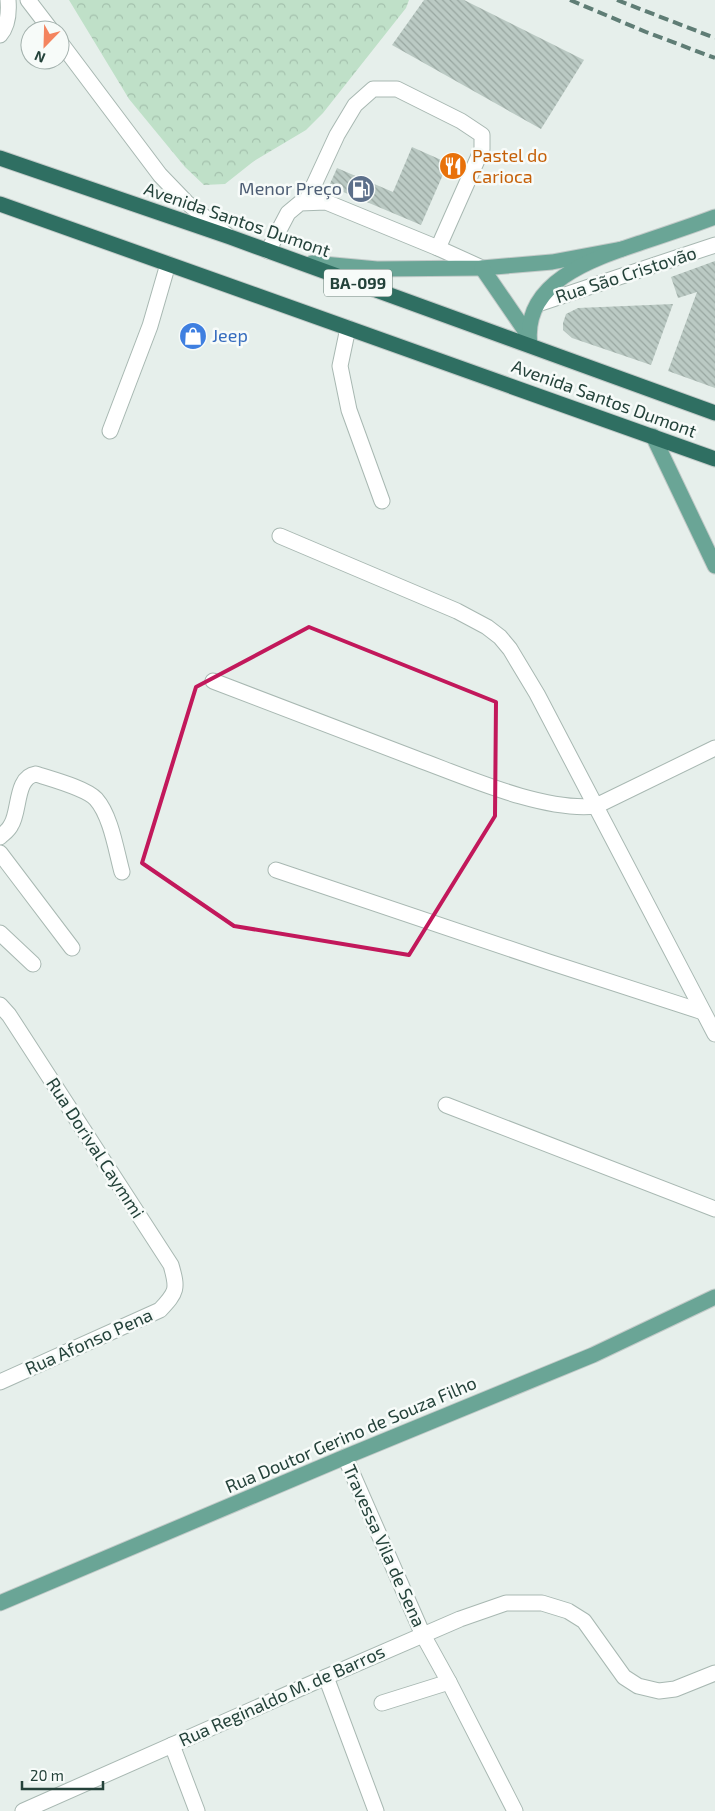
<svg xmlns="http://www.w3.org/2000/svg" width="715" height="1811" font-family="'Exo 2',sans-serif">
  <defs>
    <pattern id="forest-crowns" width="20" height="18" patternUnits="userSpaceOnUse" patternTransform="scale(1.25)"><rect width="20" height="18" fill="#bfe0c8"/><path d="M2 6a3 3 0 1 1 6 0M12 15a3 3 0 1 1 6 0" fill="none" stroke="#a4c1ad"/></pattern>
    <pattern id="building-back-hatch" width="6" height="6" patternUnits="userSpaceOnUse" patternTransform="scale(1.25)"><rect width="6" height="6" fill="#bbcac4"/><path d="M-1 5l2 2M0 0l6 6M5-1l2 2" fill="none" stroke="#98a6a0"/></pattern>
  </defs>
  <rect width="100%" height="100%" fill="#e6efeb"/>
  <polygon fill="url(#forest-crowns)" points="69,0 409,0 406,8 323,113 306,130 254,161 225,184 204,185 185,167 129,99"/>
  <g fill="url(#building-back-hatch)">
    <polygon points="424,0 464,0 584,60 541,129 392,45"/>
    <polygon points="412,147 448,163 421,225 329,186 337,168 393,192"/>
    <polygon points="715,261 715,388 668,371 697,292 678,298 671,277"/>
    <polygon points="673,304 651,365 572,338 563,330 563,323 566,314 578,308"/>
  </g>
  <g fill="none" stroke-linecap="round" stroke-linejoin="round">
    <g stroke="#a8b8b2" stroke-width="17">
      <g id="minor">
        <polyline points="28,0 51,30"/>
        <path d="M0,35C8,26 9,12 8,0"/>
        <polyline points="60,42 160,175 186,202 227,235"/>
        <polyline points="306,202 337,135 355,105 373,89 397,89 461,121 482,135 482,149 438,248"/>
        <polyline points="268,251 288,213 300,203 326,202 438,248 482,268"/>
        <polyline points="538,304 715,245"/>
        <polyline points="348,328 340,366 349,410 382,501"/>
        <polyline points="110,431 150,326 168,264"/>
        <polyline points="280,536 457,611 487,627 500,637 510,649 537,694 715,1034"/>
        <path d="M213,681C281,707 349,733 417,759C466,777 544,812 596,806L715,748"/>
        <path d="M0,837C3,834 9,830 11,825C20,812 15,777 36,774C51,779 86,788 96,799C111,816 116,850 122,872"/>
        <polyline points="0,853 72,948"/>
        <polyline points="276,870 549,962 703,1012"/>
        <polyline points="0,933 33,964"/>
        <path d="M0,1005L9,1015L171,1265C178,1289 177,1292 160,1310L0,1382"/>
        <polyline points="446,1105 715,1209"/>
        <polyline points="345,1457 423,1635 449,1682 382,1703"/>
        <polyline points="326,1677 376,1811"/>
        <polyline points="449,1682 515,1811"/>
        <polyline points="172,1745 197,1811"/>
        <polyline points="23,1811 326,1677 460,1619 506,1603 542,1603 568,1611 584,1621 624,1677 638,1686 659,1691 675,1689 715,1673"/>
      </g>
    </g>
    <g stroke="#c2cac8" stroke-width="17">
      <g id="major">
        <polyline points="312,263 377,269 482,268 552,262 622,249"/>
        <polyline points="482,268 528,335"/>
        <path d="M530,345C521,281 595,258 643,242C667,234 691,226 715,217"/>
        <polyline points="653,436 715,566"/>
        <polyline points="0,1603 345,1457 593,1355 715,1297"/>
      </g>
    </g>
    <g stroke="#c2cac8" stroke-width="17">
      <g id="highway">
        <polyline points="0,158 230,237 715,413"/>
        <polyline points="0,204 715,459"/>
      </g>
    </g>
    <use href="#minor" stroke="#fff" stroke-width="15"/>
    <use href="#major" stroke="#6aa596" stroke-width="15"/>
    <use href="#highway" stroke="#2f6f62" stroke-width="15"/>
    <g stroke="#5f7d75" stroke-width="4" stroke-dasharray="10 5" stroke-linecap="butt">
      <polyline points="570,0 646,32 715,58"/>
      <polyline points="617,0 715,38"/>
    </g>
  </g>
  <path fill="none" stroke="#c2185b" stroke-width="4" stroke-linejoin="round" d="M309,627L496,702L495,816L409,955L234,926L142,863L196,687Z"/>
  <defs>
    <g id="restaurant-disc" transform="scale(1.4375)"><circle r="9.5" fill="#e8710a" stroke="#f7fbf9"/><path d="M-5-6h1v4h1v-4h1v4h1v-4h1v5L-1.5 .5V6h-2V.5L-5-1ZM5-6V6H3V1.5H1.5Q1.5-4 5-6Z" fill="#fff"/></g>
    <g id="fuel-disc" transform="scale(1.4375)"><circle r="9.5" fill="#5c6f8a" stroke="#f7fbf9"/><path d="M-5.5-6h7V0h2V4h1.3V-2.5L3-4.5l.8-.8L6-3V5H2.5V1h-1V6h-7ZM-4.2-4.7v3.2H.2V-4.7Z" fill="#fff"/></g>
    <g id="shop-disc" transform="scale(1.4375)"><circle r="9.5" fill="#3f7fe0" stroke="#f7fbf9"/><path d="M-5-2.5h2.3a2.7 3.5 0 0 1 5.4 0H5L5.5 6h-11ZM-1.5-2.5h3a1.5 2.3 0 0 0-3 0Z" fill="#fff"/></g>
  </defs>
  <g fill-rule="evenodd">
    <use href="#restaurant-disc" x="453" y="166"/>
    <use href="#fuel-disc" x="361" y="189"/>
    <use href="#shop-disc" x="193" y="336"/>
  </g>
  <g text-anchor="middle" stroke-width="5" stroke-linejoin="round" paint-order="stroke">
    <rect fill="#f7fbf9" stroke="#637a73" stroke-width="1" x="324" y="269.5" width="68" height="27" rx="4"/>
    <g font-size="16" font-weight="bold" fill="#24423a">
      <text x="358" y="289">BA-099</text>
    </g>
    <g font-size="18" fill="#c56008" stroke="#f7fbf9" text-anchor="start">
      <text x="472" y="162">Pastel do<tspan x="472" dy="21">Carioca</tspan></text>
    </g>
    <g font-size="18" fill="#4e5e75" stroke="#f7fbf9" text-anchor="end">
      <text x="342" y="195">Menor Preço</text>
    </g>
    <g font-size="18" fill="#24423a" stroke="#f7fbf9">
      <text transform="translate(237 220) rotate(19)" y="6">Avenida Santos Dumont</text>
      <text transform="translate(626 275) rotate(-18)" y="6">Rua São Cristovão</text>
      <text transform="translate(604 399) rotate(20)" y="6">Avenida Santos Dumont</text>
      <text transform="translate(95 1148) rotate(57)" y="6">Rua Dorival Caymmi</text>
      <text transform="translate(89 1342) rotate(-24)" y="6">Rua Afonso Pena</text>
      <text transform="translate(351 1435) rotate(-23)" y="6">Rua Doutor Gerino de Souza Filho</text>
      <text transform="translate(384 1546) rotate(66)" y="6">Travessa Vila de Sena</text>
      <text transform="translate(282 1696) rotate(-24)" y="6">Rua Reginaldo M. de Barros</text>
    </g>
    <g font-size="18" fill="#366cbe" stroke="#f7fbf9" text-anchor="start">
      <text x="212" y="342">Jeep</text>
    </g>
  </g>
  <g transform="translate(45 45) rotate(203)"><circle r="24" fill="#f7fbf9" stroke="#a3b1ad"/>
  <path d="M0-4L9 19L0 12L-9 19Z" fill="#f4845f"/>
  <text y="-8" font-size="14" font-weight="bold" text-anchor="middle" fill="#24423a">N</text>
  </g>
  <path d="M22 1781v8h81v-8" fill="none" stroke="#24423a" stroke-width="2.5"/>
  <text x="30" y="1781" font-size="15" fill="#24423a" stroke="#f7fbf9" stroke-width="4" paint-order="stroke">20 m</text>
</svg>
